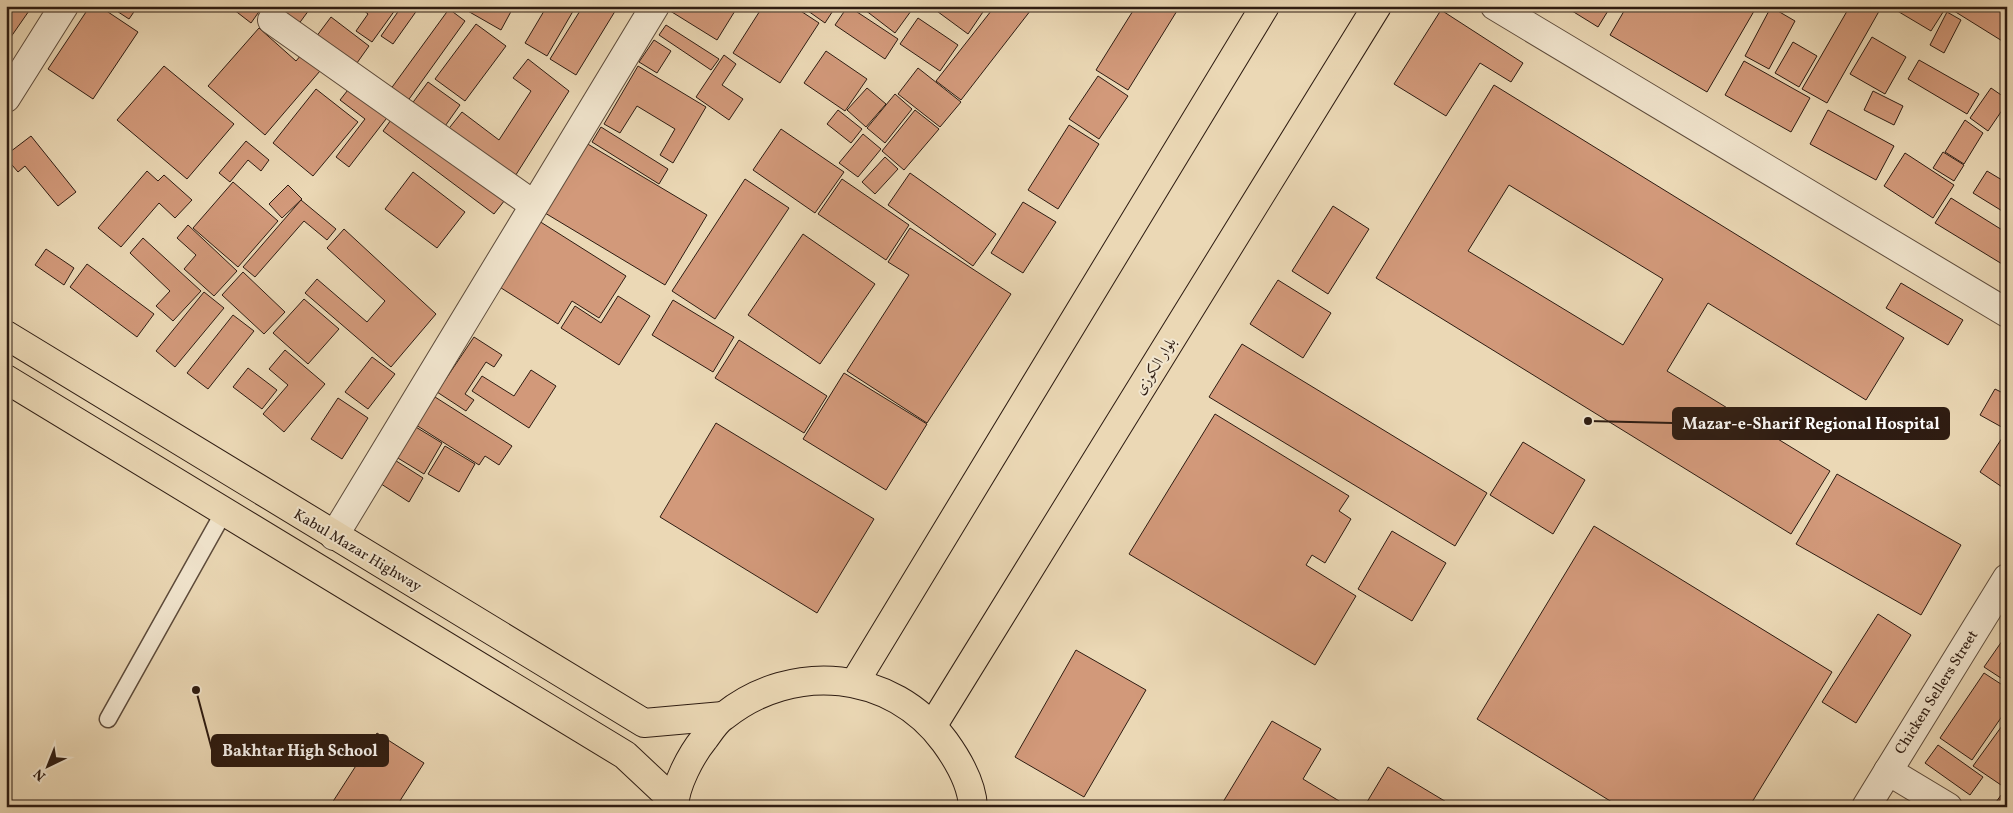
<svg xmlns="http://www.w3.org/2000/svg" width="2013" height="813" font-family="Vollkorn,Amiri,serif">
  <rect width="100%" height="100%" fill="#ebd8b5"/>
  <filter id="stains"><feTurbulence type="fractalNoise" baseFrequency=".004" numOctaves="4"/><feColorMatrix values="0 0 0 0 .2 0 0 0 0 .09 0 0 0 0 .02 0 0 0 .5 -.17"/></filter>
  <radialGradient id="worn" r=".72"><stop offset=".6" stop-color="#630" stop-opacity="0"/><stop offset="1" stop-color="#630" stop-opacity=".3"/></radialGradient>
  <g fill="#d2997a" stroke="#2e1c12" fill-rule="evenodd">
    <polygon points="14,6 31,8 6,44 6,17"/>
    <polygon points="90,6 99,6 138,32 93,99 48,69"/>
    <polygon points="109,6 138,6 129,19"/>
    <polygon points="229,6 263,6 251,23"/>
    <polygon points="268,6 312,6 295,29"/>
    <polygon points="358,6 398,6 372,42 356,31 368,14"/>
    <polygon points="402,6 420,6 393,44 381,36"/>
    <polygon points="468,6 514,6 501,30 466,10"/>
    <polygon points="547,6 576,6 547,56 525,43"/>
    <polygon points="583,6 617,8 576,75 550,59"/>
    <polygon points="668,6 738,6 717,40 667,9"/>
    <polygon points="763,6 793,6 819,23 780,83 733,53"/>
    <polygon points="801,6 836,6 825,23"/>
    <polygon points="848,6 898,39 885,59 835,25"/>
    <polygon points="868,6 905,6 911,11 895,33 865,10"/>
    <polygon points="930,6 987,6 968,34"/>
    <polygon points="995,6 1034,6 961,100 936,81"/>
    <polygon points="1136,6 1180,6 1128,90 1096,70"/>
    <polygon points="1564,6 1611,6 1598,27"/>
    <polygon points="1627,6 1757,6 1707,92 1610,35"/>
    <polygon points="1850,6 1882,6 1827,103 1802,89"/>
    <polygon points="1889,6 1941,6 1945,9 1931,31"/>
    <polygon points="1946,6 1997,6 2007,12 2007,44"/>
    <polygon points="1771,7 1795,21 1769,69 1745,56"/>
    <polygon points="449,9 465,21 407,102 390,90"/>
    <polygon points="1441,10 1523,63 1511,82 1480,63 1446,116 1394,84"/>
    <polygon points="1947,12 1961,20 1944,53 1930,45"/>
    <polygon points="331,17 369,46 352,70 313,41"/>
    <polygon points="918,18 958,45 940,71 900,44"/>
    <polygon points="476,24 506,46 465,101 435,79"/>
    <polygon points="666,25 719,59 711,70 659,35"/>
    <polygon points="259,28 296,61 307,48 326,64 265,135 208,86"/>
    <polygon points="1872,37 1906,57 1885,94 1850,74"/>
    <polygon points="654,40 671,51 657,73 639,62"/>
    <polygon points="1793,42 1817,56 1799,87 1775,73"/>
    <polygon points="826,51 867,79 845,111 804,83"/>
    <polygon points="724,55 736,64 722,85 743,99 729,120 696,97"/>
    <polygon points="528,59 569,91 512,181 446,132 462,112 499,140 531,91 513,78"/>
    <polygon points="1919,60 1979,94 1967,114 1908,79"/>
    <polygon points="1744,61 1810,98 1791,132 1725,95"/>
    <polygon points="164,66 234,124 187,179 117,120"/>
    <polygon points="638,66 706,107 673,163 660,155 675,129 637,106 620,133 604,124"/>
    <polygon points="918,68 961,102 940,127 898,94"/>
    <polygon points="1098,76 1128,96 1099,139 1069,119"/>
    <polygon points="355,81 393,110 349,167 336,157 365,119 340,100"/>
    <polygon points="428,82 460,105 443,129 411,105"/>
    <path d="M1494,85L1904,338L1866,400L1708,303L1667,371L1830,471L1791,534L1376,278ZM1509,185L1663,279L1623,345L1468,251Z"/>
    <polygon points="867,88 886,104 866,127 847,110"/>
    <polygon points="1991,88 2007,99 2007,103 1988,131 1970,118"/>
    <polygon points="316,89 358,122 313,176 273,143"/>
    <polygon points="1873,91 1903,106 1894,125 1864,110"/>
    <polygon points="895,94 912,109 885,143 867,128"/>
    <polygon points="838,110 862,129 851,143 827,124"/>
    <polygon points="915,110 939,129 904,170 882,151"/>
    <polygon points="1828,110 1894,146 1876,180 1810,144"/>
    <polygon points="396,113 508,196 494,214 383,131"/>
    <polygon points="1965,120 1983,133 1964,164 1945,152"/>
    <polygon points="1069,125 1099,144 1058,209 1028,190"/>
    <polygon points="601,127 668,169 659,184 592,142"/>
    <polygon points="781,129 844,172 815,213 753,170"/>
    <polygon points="863,134 881,149 858,177 839,163"/>
    <polygon points="31,136 76,192 58,206 25,166 18,172 6,158 6,155"/>
    <polygon points="246,141 269,160 261,171 248,160 230,182 219,173"/>
    <polygon points="586,143 707,215 665,285 545,213"/>
    <polygon points="1943,152 1964,165 1954,181 1933,168"/>
    <polygon points="1905,153 1954,185 1933,218 1884,186"/>
    <polygon points="885,157 898,169 875,194 862,182"/>
    <polygon points="147,171 158,181 164,175 192,200 175,218 159,203 121,247 98,228"/>
    <polygon points="1987,171 2007,183 2007,214 1973,193"/>
    <polygon points="413,172 465,212 437,248 385,209"/>
    <polygon points="910,173 996,234 973,266 888,205"/>
    <polygon points="745,179 789,208 715,319 672,291"/>
    <polygon points="842,179 909,225 886,260 818,214"/>
    <polygon points="233,182 278,221 238,267 193,228"/>
    <polygon points="288,185 302,199 282,218 269,204"/>
    <polygon points="1951,198 2007,233 2007,267 1935,223"/>
    <polygon points="301,200 336,229 327,240 304,221 255,277 243,267"/>
    <polygon points="1023,202 1056,222 1023,273 991,253"/>
    <polygon points="1333,206 1369,229 1328,294 1292,271"/>
    <polygon points="539,221 626,276 599,318 572,301 558,324 498,286"/>
    <polygon points="188,225 237,271 214,296 184,269 196,255 177,238"/>
    <polygon points="910,228 1011,294 927,423 847,371 909,275 888,262"/>
    <polygon points="344,229 436,314 391,367 305,293 317,279 367,322 385,301 327,248"/>
    <polygon points="803,234 875,284 820,364 748,315"/>
    <polygon points="143,238 201,291 173,321 156,306 170,291 130,253"/>
    <polygon points="46,249 74,268 64,285 35,265"/>
    <polygon points="87,264 154,314 137,337 70,287"/>
    <polygon points="243,272 285,312 264,334 222,295"/>
    <polygon points="1278,280 1331,313 1303,358 1250,324"/>
    <polygon points="1901,283 1963,320 1948,345 1886,308"/>
    <polygon points="204,292 224,308 175,367 156,351"/>
    <polygon points="618,296 650,316 619,365 561,328 575,306 601,323"/>
    <polygon points="304,299 339,329 308,364 273,333"/>
    <polygon points="673,300 734,337 713,372 652,335"/>
    <polygon points="233,315 254,331 208,389 187,373"/>
    <polygon points="474,337 502,355 494,367 486,362 465,394 474,400 466,411 437,392"/>
    <polygon points="739,340 827,396 804,433 715,378"/>
    <polygon points="1242,344 1487,493 1455,546 1209,397"/>
    <polygon points="285,350 325,384 284,432 263,414 288,385 269,369"/>
    <polygon points="372,357 395,374 368,409 345,392"/>
    <polygon points="248,368 277,390 262,409 233,387"/>
    <polygon points="531,370 556,386 529,428 472,391 482,376 514,396"/>
    <polygon points="844,373 927,424 886,490 803,439"/>
    <polygon points="1995,389 2007,395 2007,430 1980,415"/>
    <polygon points="435,397 512,446 499,465 485,456 479,465 416,425"/>
    <polygon points="338,398 368,418 342,459 311,439"/>
    <polygon points="1215,414 1349,496 1339,511 1351,519 1325,563 1312,555 1306,565 1356,596 1315,665 1129,554"/>
    <polygon points="406,421 442,443 424,474 388,452"/>
    <polygon points="716,423 874,519 817,613 660,517"/>
    <polygon points="2004,435 2007,437 2005,489 1980,472"/>
    <polygon points="1523,442 1585,480 1553,534 1490,495"/>
    <polygon points="445,446 475,464 459,492 428,474"/>
    <polygon points="390,457 423,478 409,502 375,480"/>
    <polygon points="1837,474 1961,545 1921,615 1796,544"/>
    <polygon points="1594,526 1832,672 1749,807 1620,807 1477,719"/>
    <polygon points="1392,531 1446,563 1412,621 1358,589"/>
    <polygon points="1878,614 1911,635 1856,723 1822,702"/>
    <polygon points="2007,634 2007,682 1984,667"/>
    <polygon points="1076,650 1146,690 1084,797 1015,757"/>
    <polygon points="1984,673 2007,688 2007,709 1972,760 1940,738"/>
    <polygon points="2007,719 2007,777 2001,785 1973,766"/>
    <polygon points="1272,721 1321,749 1303,779 1349,807 1220,807"/>
    <polygon points="377,733 424,763 396,807 337,807 332,803"/>
    <polygon points="1938,745 1983,777 1970,795 1925,763"/>
    <polygon points="1388,767 1453,806 1453,807 1364,807"/>
    <polygon points="2007,787 2007,807 2003,807 1996,802"/>
  </g>
  <g fill="none" stroke-linecap="round" stroke-linejoin="round">
    <g stroke="#5d4b3b" stroke-width="19">
      <polyline id="lane" points="108,719 225,510"/>
    </g>
    <g stroke="#5d4b3b" stroke-width="30">
      <g id="street">
        <polyline points="1495,6 2007,313"/>
        <polyline points="272,20 534,205"/>
        <polyline points="6,98 64,6"/>
        <polyline points="334,536 655,6"/>
        <polyline points="1888,771 1948,807"/>
        <polyline points="1866,807 2007,578"/>
      </g>
    </g>
    <g stroke="#2e1c12" stroke-width="30">
      <g id="primary">
        <polyline points="855,682 1265,6"/>
        <polyline points="933,725 1377,6"/>
      </g>
    </g>
    <g stroke="#2e1c12" stroke-width="30">
      <g id="highway">
        <polyline points="6,335 644,723 723,716"/>
        <polyline points="6,379 625,755 674,801"/>
        <path d="M674,807C675,785 691,755 704,739C710,731 716,721 724,716C793,661 892,670 945,742C958,760 972,784 973,807"/>
      </g>
    </g>
    <use href="#lane" stroke="#f2e6cf" stroke-width="16"/>
    <use href="#street" stroke="#f2e6cf" stroke-width="28"/>
    <use href="#primary" stroke="#ebd8b5" stroke-width="28"/>
    <use href="#highway" stroke="#ebd8b5" stroke-width="28"/>
  </g>
  <g text-anchor="middle" stroke-width="4" stroke-linejoin="round" paint-order="stroke">
    <g font-size="15" fill="#2e1c12" stroke="#f2e6cf">
      <text transform="translate(1155 366) rotate(-58)" y="5">بلوار الکوزی</text>
      <text transform="translate(358 550) rotate(31)" y="5">Kabul Mazar Highway</text>
      <text transform="translate(1936 692) rotate(-58)" y="5">Chicken Sellers Street</text>
    </g>
  </g>
  <path fill="none" stroke="#2e1c12" stroke-width="2" d="M1588 421L1673 423M196 690L212 750"/>
  <g fill="#2e1c12" stroke="#f2e6cf" stroke-width="2">
    <circle cx="1588" cy="421" r="5"/>
    <circle cx="196" cy="690" r="5"/>
  </g>
  <g fill="#2e1c12" stroke="#2e1c12" stroke-width="2">
    <rect x="1673" y="408" width="276" height="31" rx="5"/>
    <rect x="212" y="735" width="176" height="31" rx="5"/>
  </g>
  <g font-size="16" text-anchor="middle" font-weight="bold" fill="#fff">
    <text x="1811" y="429">Mazar-e-Sharif Regional Hospital</text>
    <text x="300" y="756">Bakhtar High School</text>
  </g>
  <rect width="2013" height="813" fill="none" stroke="#ebd8b5" stroke-width="25"/>
  <rect x="8" y="8" width="1998" height="798" fill="none" stroke="#2e1c12" stroke-width="2.5"/>
  <rect x="12" y="12" width="1988" height="788" fill="none" stroke="#2e1c12"/>
  <g transform="translate(48 766) rotate(223)" stroke="#f2e6cf" stroke-width="4" paint-order="stroke">
  <path d="M0-4L9 19L0 12L-9 19Z" fill="#2e1c12"/>
  <text y="-8" font-size="14" font-weight="bold" text-anchor="middle" fill="#2e1c12">N</text>
  </g>
  <rect width="100%" height="100%" filter="url(#stains)"/>
  <rect width="100%" height="100%" fill="url(#worn)"/>
</svg>
